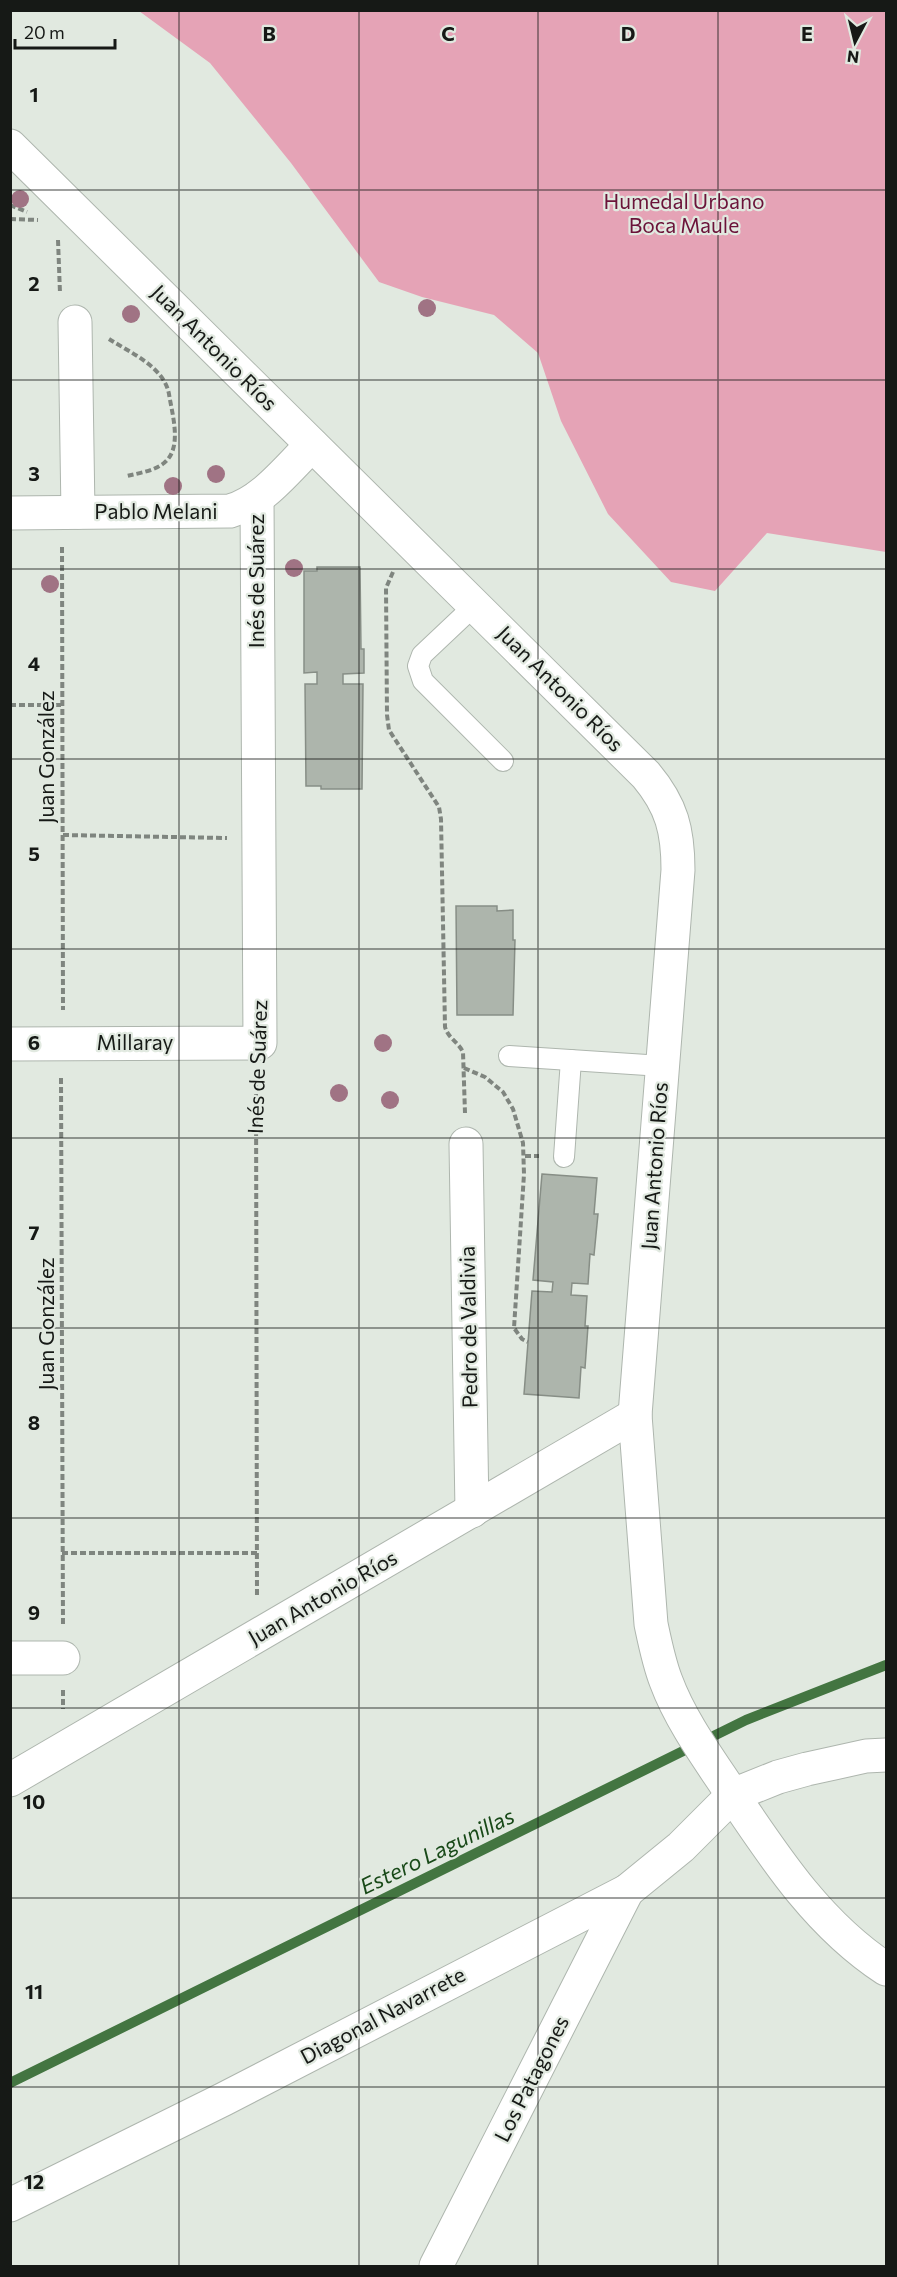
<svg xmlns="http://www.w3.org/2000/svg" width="897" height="2277" font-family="Commissioner,sans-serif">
  <rect width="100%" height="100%" fill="#e1e9e0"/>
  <polygon fill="#e5a3b6" points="139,11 886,11 886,552 767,533 715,591 671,582 608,514 561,421 538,353 494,315 422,297 379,282 291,163 210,63"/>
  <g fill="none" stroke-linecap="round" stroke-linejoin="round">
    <polyline stroke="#437541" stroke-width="10" points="10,2083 746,1720 886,1665"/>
  </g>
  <g fill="#adb5ac" stroke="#878e86" stroke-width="1.5">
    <polygon points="317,567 360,567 361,649 364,649 364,673 343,674 343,684 363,684 362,789 321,789 321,786 306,786 305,684 317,684 317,672 304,673 304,571 317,571"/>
    <polygon points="456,906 497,906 497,911 513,910 513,940 515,940 513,1015 457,1015"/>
    <polygon points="542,1174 597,1178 594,1214 598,1214 594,1255 590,1254 588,1284 572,1283 571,1295 587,1296 585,1326 588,1326 585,1368 581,1367 579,1398 524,1394 532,1291 552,1292 553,1282 533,1280"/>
  </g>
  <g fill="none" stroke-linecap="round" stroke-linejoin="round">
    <g stroke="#aeb6ae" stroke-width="22">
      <g id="lane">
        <polyline points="475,605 422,655 418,666 423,681 503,761"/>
        <polyline points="509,1056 662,1066"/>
        <polyline points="564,1157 571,1060"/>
      </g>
    </g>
    <g stroke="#aeb6ae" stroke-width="35">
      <g id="street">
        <polyline points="75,322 78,512"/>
        <path d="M10,513L230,511C263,502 288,468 312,445"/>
        <polyline points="10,1044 260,1043 257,498"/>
        <polyline points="466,1144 472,1511"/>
        <polyline points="10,1658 63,1658"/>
        <polyline points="10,1780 635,1415"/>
        <polyline points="10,2205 224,2099 627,1891 681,1847 733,1795 778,1777 807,1769 866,1756 886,1755"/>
        <polyline points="436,2266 627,1891"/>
      </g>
    </g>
    <g stroke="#aeb6ae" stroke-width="35">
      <path id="secondary" d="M10,146L646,775C672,806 678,831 678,870L635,1415L651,1624C655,1643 659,1663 666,1681C680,1719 706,1755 728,1788C773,1855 817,1924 886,1969"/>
    </g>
    <g stroke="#7f857f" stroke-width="4" stroke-dasharray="6 3" stroke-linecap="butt">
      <polyline points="10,205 27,212"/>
      <polyline points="10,219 38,220"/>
      <polyline points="58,240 60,293"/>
      <path d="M109,339C131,353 164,367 169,394C172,414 183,448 164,463C154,471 139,473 127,476"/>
      <polyline points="62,547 63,1010"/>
      <path d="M393,572L386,588L387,715L389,730L439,807L441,819L445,1027C448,1038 458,1042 463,1052L465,1113"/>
      <polyline points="10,705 62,705"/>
      <polyline points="63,835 227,838"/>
      <polyline points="464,1068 485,1077 503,1092 513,1109 523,1143 524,1174 514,1328 522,1339 528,1342"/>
      <polyline points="256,1076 257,1596"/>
      <polyline points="61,1078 63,1625"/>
      <polyline points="525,1156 539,1156"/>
      <polyline points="62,1553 257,1553"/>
      <polyline points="63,1690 63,1709"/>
    </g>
    <use href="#lane" stroke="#fff" stroke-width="20"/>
    <use href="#street" stroke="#fff" stroke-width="33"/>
    <use href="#secondary" stroke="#fff" stroke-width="33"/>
  </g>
  <g fill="#a07384">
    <circle cx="20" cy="199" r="9"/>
    <circle cx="427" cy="308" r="9"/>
    <circle cx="131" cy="314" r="9"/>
    <circle cx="216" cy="474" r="9"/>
    <circle cx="173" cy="486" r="9"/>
    <circle cx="294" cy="568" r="9"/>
    <circle cx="50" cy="584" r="9"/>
    <circle cx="383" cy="1043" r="9"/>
    <circle cx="339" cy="1093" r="9"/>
    <circle cx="390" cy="1100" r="9"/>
  </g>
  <path fill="none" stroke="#161916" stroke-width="1.5" stroke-opacity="0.55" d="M179,10V2266M359,10V2266M538,10V2266M718,10V2266M10,190H886M10,380H886M10,569H886M10,759H886M10,949H886M10,1138H886M10,1328H886M10,1518H886M10,1708H886M10,1898H886M10,2087H886"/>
  <g text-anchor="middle" stroke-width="4.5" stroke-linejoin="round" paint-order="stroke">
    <g font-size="21" fill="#6b1339" stroke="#e1e9e0">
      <text x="684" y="209">Humedal Urbano<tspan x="684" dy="24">Boca Maule</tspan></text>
    </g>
    <g font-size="21" fill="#161916" stroke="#e1e9e0">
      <text transform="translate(214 348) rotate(45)" y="7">Juan Antonio Ríos</text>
      <text x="156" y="519">Pablo Melani</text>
      <text transform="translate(257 581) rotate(-90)" y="7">Inés de Suárez</text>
      <text transform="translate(560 689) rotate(45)" y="7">Juan Antonio Ríos</text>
      <text transform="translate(47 757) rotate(-90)" y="7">Juan González</text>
      <text x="135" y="1050">Millaray</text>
      <text transform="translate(258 1067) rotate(-88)" y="7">Inés de Suárez</text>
      <text transform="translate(655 1166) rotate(-86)" y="7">Juan Antonio Ríos</text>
      <text transform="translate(47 1324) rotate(-90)" y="7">Juan González</text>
      <text transform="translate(469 1327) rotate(-91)" y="7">Pedro de Valdivia</text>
      <text transform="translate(323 1598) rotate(-30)" y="7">Juan Antonio Ríos</text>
      <text transform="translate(383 2016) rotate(-28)" y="7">Diagonal Navarrete</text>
      <text transform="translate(532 2079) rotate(-63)" y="7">Los Patagones</text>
    </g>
    <g font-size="22" font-style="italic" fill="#184918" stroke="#e1e9e0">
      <text transform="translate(437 1851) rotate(-26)" y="8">Estero Lagunillas</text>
    </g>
  </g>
  <g font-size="20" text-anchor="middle" font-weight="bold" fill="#161916" stroke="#e1e9e0" stroke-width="4.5" stroke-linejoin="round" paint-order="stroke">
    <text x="269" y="41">B</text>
    <text x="448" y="41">C</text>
    <text x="628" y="41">D</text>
    <text x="807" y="41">E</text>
    <text x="34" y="102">1</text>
    <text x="34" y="291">2</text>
    <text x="34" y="481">3</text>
    <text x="34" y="671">4</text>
    <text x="34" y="861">5</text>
    <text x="34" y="1050">6</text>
    <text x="34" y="1240">7</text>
    <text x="34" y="1430">8</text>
    <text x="34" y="1620">9</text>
    <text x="34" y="1809">10</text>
    <text x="34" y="1999">11</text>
    <text x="34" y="2189">12</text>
  </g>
  <rect width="897" height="2277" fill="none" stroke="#161916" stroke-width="24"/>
  <g transform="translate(855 42) rotate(187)" stroke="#e1e9e0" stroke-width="4.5" paint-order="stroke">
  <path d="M0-4.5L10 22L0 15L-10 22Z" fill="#161916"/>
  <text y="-9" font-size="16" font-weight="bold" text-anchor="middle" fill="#161916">N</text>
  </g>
  <path d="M15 39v9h100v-9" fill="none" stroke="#161916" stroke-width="3"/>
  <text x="24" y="39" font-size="18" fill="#161916" stroke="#e1e9e0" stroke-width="4.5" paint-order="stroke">20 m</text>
</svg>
